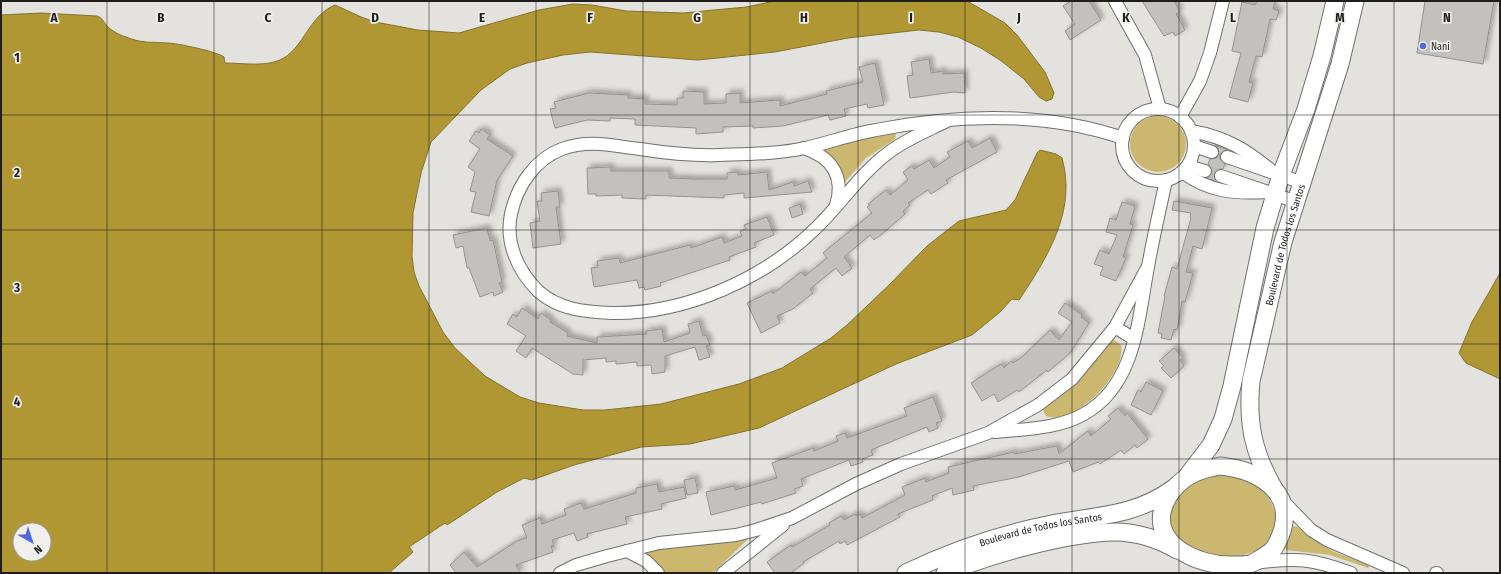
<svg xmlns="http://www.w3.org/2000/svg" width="1501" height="574" font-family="'Fira Sans Condensed',sans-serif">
  <defs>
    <filter id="shadow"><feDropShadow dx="3.5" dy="-3.5" stdDeviation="2" flood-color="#0004"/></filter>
  </defs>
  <rect width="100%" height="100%" fill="#e3e2de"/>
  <g fill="#cbb76d">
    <circle cx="1158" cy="144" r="28"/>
    <polygon points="894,132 896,135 895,139 866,158 844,183 823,153 824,149"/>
    <path d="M1109,340H1114L1121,345C1127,373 1074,427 1046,416L1043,410L1044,404Z"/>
    <path d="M1235,474C1242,478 1252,481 1259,487C1265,492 1270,499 1273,507C1291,546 1240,563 1210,555C1194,551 1182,543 1171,532L1169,509C1194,476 1193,475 1235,474Z"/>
    <polygon points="1296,526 1332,551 1368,565 1369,567 1368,568 1330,555 1286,550 1283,545 1290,527"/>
    <polygon points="749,538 713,573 664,573 645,555 648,549"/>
  </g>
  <g fill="#b09733" stroke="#84732c" fill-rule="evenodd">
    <path d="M775,1H967L1005,23L1017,35L1045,72L1054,93L1052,99L1046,101L1039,97L1024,79L1000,60L981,48L958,37L939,32L919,30L848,38L775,52L698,60L590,52L563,55L527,63L510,69L481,90L431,142L421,173L413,213L412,256L414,272L419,286L443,332L455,348L485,376L520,397L539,403L583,410H605L661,404L739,384L782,368L831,338L847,325L890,284L927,246L959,221L1006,210L1015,200L1037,153L1040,150L1056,154L1062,158C1077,211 1047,258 1019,300L1012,299L1000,312L972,335L896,364L759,428L690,444L641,447L574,465L532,480L524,478L497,492L447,525L445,523L409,547L413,552L389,573H1V15L41,13L97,16C103,18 104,23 108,27C115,34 130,39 139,41C149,43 157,42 167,43C177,43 218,52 224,57L225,63C241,63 259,66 274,62C303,55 306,17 335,5L361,17L375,22L418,30L459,33L539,10L573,4L592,5L626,11L683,13L746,7ZM20,530H44V554H20Z"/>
    <polygon points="1500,273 1500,379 1466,363 1459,353 1472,322"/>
  </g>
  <g fill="#c2c1bd" stroke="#959490" filter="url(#shadow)">
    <polygon points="1071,1 1089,1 1101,20 1070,40 1065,31 1075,24 1063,6"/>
    <polygon points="1142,1 1174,1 1180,12 1176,14 1185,30 1175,36 1173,32 1164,36"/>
    <polygon points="1257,1 1275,1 1273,9 1279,11 1276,20 1270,19 1262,57 1256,56 1249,82 1253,83 1248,102 1229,97 1241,53 1232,51 1242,2 1255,5"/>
    <polygon points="1425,1 1494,1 1483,64 1417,53"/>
    <polygon points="929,59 931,73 943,71 943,74 964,73 965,93 954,92 910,98 907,76 913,75 911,62"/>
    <polygon points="875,63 884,105 868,108 867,104 844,109 846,116 830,120 828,115 783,126 753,128 753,126 723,127 723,132 696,134 696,128 635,125 635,119 610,118 610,121 587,120 555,128 550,109 556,108 554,102 589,93 628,95 628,98 645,99 645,104 677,105 677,98 683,98 683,91 704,92 704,104 726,103 726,94 740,93 740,103 780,100 780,106 827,94 826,91 863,82 859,67"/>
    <polygon points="481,129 490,135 487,139 513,156 497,180 489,216 471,212 476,192 470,191 475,172 468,167 480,149 469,141 476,131 479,133"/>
    <polygon points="990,138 997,152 946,180 948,183 931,194 928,190 908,203 910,205 903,211 905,214 882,234 874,240 870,235 844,257 852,268 842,276 836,268 810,289 813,293 793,309 777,316 780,323 761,333 747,303 772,291 773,294 801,272 805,276 827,258 823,253 872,213 867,207 870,205 868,204 886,190 890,195 908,180 903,172 912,166 914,169 929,160 934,168 950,157 947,152 968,141 972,148"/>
    <polygon points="1215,145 1227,150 1220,154 1220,159 1225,164 1223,169 1219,169 1214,173 1215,181 1208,178 1212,173 1212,169 1208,164 1210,159 1217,158 1219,154 1218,147"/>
    <polygon points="611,167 611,171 669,171 669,178 694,179 727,179 727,173 737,172 738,175 767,172 769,190 793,182 794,186 808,181 812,192 744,198 744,193 724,195 724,198 646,195 646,199 622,198 622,195 596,196 596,194 588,194 587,168"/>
    <polygon points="558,191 560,207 556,207 561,244 533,248 530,223 540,221 537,201 542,201 541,193"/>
    <polygon points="1174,201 1212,208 1202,249 1193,246 1186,272 1193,273 1185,302 1182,301 1177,330 1174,329 1171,340 1161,338 1162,334 1158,333 1165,296 1164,296 1172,267 1177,269 1191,218 1190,217 1191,213 1172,210"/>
    <polygon points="1122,202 1135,206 1130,224 1133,225 1123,257 1126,258 1116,281 1100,275 1103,267 1094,264 1100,250 1109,254 1117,235 1106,232 1110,218 1116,220"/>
    <polygon points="800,204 803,214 792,218 789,208"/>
    <polygon points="767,217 774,235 754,243 756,247 729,257 730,260 660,283 661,286 645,290 644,287 639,288 637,280 594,287 591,268 598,267 597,261 619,258 620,263 690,245 691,248 722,237 724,243 742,236 740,231 746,229 744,225"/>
    <polygon points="487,228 490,241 493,240 502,282 499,283 503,292 494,296 493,292 480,297 469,268 467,268 463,246 456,248 453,235"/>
    <polygon points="1065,303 1082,315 1081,317 1089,323 1070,353 1048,372 1047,370 1019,392 1017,390 998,402 994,394 982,401 971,383 1001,364 1004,368 1011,361 1013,363 1021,358 1050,330 1059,340 1072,322 1058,313"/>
    <polygon points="522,308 538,319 541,313 551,320 550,322 568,333 567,336 597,343 597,337 647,334 646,331 662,329 664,342 690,333 688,324 699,321 703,336 706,335 710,345 706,346 710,357 699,360 695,347 665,356 665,372 652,374 651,365 637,366 637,362 616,364 616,361 606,362 606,358 583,360 583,375 573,374 532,348 526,358 516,351 526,336 507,324 513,314 517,317"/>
    <polygon points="1174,348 1183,358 1180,360 1184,366 1171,378 1161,368 1164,366 1159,361"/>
    <polygon points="1146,382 1163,391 1151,415 1131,405 1138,390 1141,392"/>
    <polygon points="933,397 942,421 936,423 938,428 929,432 927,427 871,450 873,455 862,459 863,462 851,466 849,460 801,479 803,486 794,489 796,493 762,504 761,502 711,515 706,492 734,486 735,490 777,478 772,463 813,448 814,451 838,441 836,436 845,433 847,438 907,416 904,408"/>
    <polygon points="1118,408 1125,416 1127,413 1148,439 1137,448 1135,445 1124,454 1121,450 1100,464 1098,462 1073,472 1069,461 1019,477 973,486 974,490 953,495 952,488 932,496 933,500 898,514 900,517 847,545 845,541 840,544 839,541 803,562 804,563 791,573 775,573 767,562 791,545 792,547 830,525 829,523 841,516 844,520 855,514 856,516 860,514 862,518 905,495 902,487 925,478 926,482 949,473 948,467 1014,452 1014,454 1057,446 1059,454 1088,431 1091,436 1111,419 1108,416"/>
    <polygon points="695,478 698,493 687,495 684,480"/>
    <polygon points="657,484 659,492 684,487 686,498 661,504 662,509 625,517 627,524 587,534 588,537 577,541 574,533 552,540 554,545 551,546 553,552 516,565 521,573 456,573 450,565 464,552 477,567 517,541 527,538 522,525 540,518 542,524 566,515 564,509 581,503 584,509 636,493 636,488"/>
  </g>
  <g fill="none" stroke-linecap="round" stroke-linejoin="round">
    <polyline stroke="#bcbbb7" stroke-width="12" stroke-dasharray="12 6" stroke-linecap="butt" points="1205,171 1221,176"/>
    <g stroke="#71706c" stroke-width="14">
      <g id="street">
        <polyline points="1115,1 1145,55 1160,109"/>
        <circle cx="1158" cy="145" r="36"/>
        <polyline points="1180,117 1200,81 1210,53 1223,1"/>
        <path d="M947,121C927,131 906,139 888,153C860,174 841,204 816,228C764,279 686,314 612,313C586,312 559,310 538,291C518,271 505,243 511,214C517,186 535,159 562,149C589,139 613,146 640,149C666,153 693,156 719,155C748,154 777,154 805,148C828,143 852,134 876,130C958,114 1043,111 1123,138"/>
        <path d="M1191,131C1226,137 1247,150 1273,172"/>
        <polyline points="1194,146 1212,152"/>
        <path d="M804,148C831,157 845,176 836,205"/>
        <polyline points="1227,157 1303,183"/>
        <polyline points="1188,166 1205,171"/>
        <path d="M1182,172C1210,192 1233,194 1267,192"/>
        <polyline points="1221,176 1297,202"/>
        <polyline points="1115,327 1134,339"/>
        <path d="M995,432C1023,429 1058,429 1084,414C1136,385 1138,319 1148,267C1153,238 1160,209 1166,180"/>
        <polyline points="1283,501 1311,530 1327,540 1403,573"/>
        <polyline points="627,551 646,561 658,573"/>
        <path d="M1256,563C1296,557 1313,559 1351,573"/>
        <polyline points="560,573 576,565 607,556 659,543 736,535 756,530 792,518 856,484 901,464 988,433 1038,405 1072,379 1115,327 1147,268"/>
        <polyline points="723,573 783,525"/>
        <polyline points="1436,573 1437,573"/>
      </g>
    </g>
    <g stroke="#71706c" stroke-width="19">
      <g id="secondary">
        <path d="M1220,466C1264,470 1302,498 1276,545C1274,550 1268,554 1263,557C1259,559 1254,563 1250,564C1245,565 1239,565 1234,565C1198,567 1142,542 1168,497C1180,477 1197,470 1220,466Z"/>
        <polyline points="1188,475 1211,445 1223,419 1232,386 1265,228 1281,175 1306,109 1322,56 1335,1"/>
        <path id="s1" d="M1274,489C1253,452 1247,423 1251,381L1283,242L1340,64L1355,1"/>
        <path id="s2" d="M906,573C951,551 998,535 1047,525C1093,515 1133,518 1174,488"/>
        <path d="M945,573C992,554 1066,533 1115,532C1136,532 1159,539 1177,550"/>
      </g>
    </g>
    <use href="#street" stroke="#fff" stroke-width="12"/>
    <use href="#secondary" stroke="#fff" stroke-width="17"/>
  </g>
  <path fill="none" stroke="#1f1e1d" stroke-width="1" stroke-opacity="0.55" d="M107,1V573M214,1V573M322,1V573M429,1V573M536,1V573M643,1V573M750,1V573M858,1V573M965,1V573M1072,1V573M1179,1V573M1287,1V573M1394,1V573M1,115H1500M1,230H1500M1,344H1500M1,459H1500"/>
  <circle fill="#5069de" stroke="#f0efeb" stroke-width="1.5" cx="1423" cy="46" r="4"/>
  <g text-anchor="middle" stroke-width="3.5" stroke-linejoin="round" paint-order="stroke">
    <g font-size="10" fill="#1f1e1d" stroke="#f0efeb" text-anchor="start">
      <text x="1431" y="50">Nani</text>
    </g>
    <g font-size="10" fill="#1f1e1d" stroke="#f0efeb">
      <text dy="4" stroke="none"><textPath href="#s1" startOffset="253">Boulevard de Todos los Santos</textPath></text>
      <text dy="4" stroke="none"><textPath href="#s2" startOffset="142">Boulevard de Todos los Santos</textPath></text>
    </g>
  </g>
  <g font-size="13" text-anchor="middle" font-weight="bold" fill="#1f1e1d" stroke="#f0efeb" stroke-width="3.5" stroke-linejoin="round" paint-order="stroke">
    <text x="54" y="22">A</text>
    <text x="161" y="22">B</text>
    <text x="268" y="22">C</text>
    <text x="375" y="22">D</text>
    <text x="482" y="22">E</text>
    <text x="590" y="22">F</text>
    <text x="697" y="22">G</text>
    <text x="804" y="22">H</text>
    <text x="911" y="22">I</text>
    <text x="1019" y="22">J</text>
    <text x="1126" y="22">K</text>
    <text x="1233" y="22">L</text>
    <text x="1340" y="22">M</text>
    <text x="1447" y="22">N</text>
    <text x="17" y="62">1</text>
    <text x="17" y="177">2</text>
    <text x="17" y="292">3</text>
    <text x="17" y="406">4</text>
  </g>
  <rect width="1501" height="574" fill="none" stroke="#1f1e1d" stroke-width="4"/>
  <g transform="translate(32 542) rotate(141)"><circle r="19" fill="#f0efeb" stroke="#9c9b99"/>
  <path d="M0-3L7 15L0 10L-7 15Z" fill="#5069de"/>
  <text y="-6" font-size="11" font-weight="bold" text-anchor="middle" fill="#1f1e1d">N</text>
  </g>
</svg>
